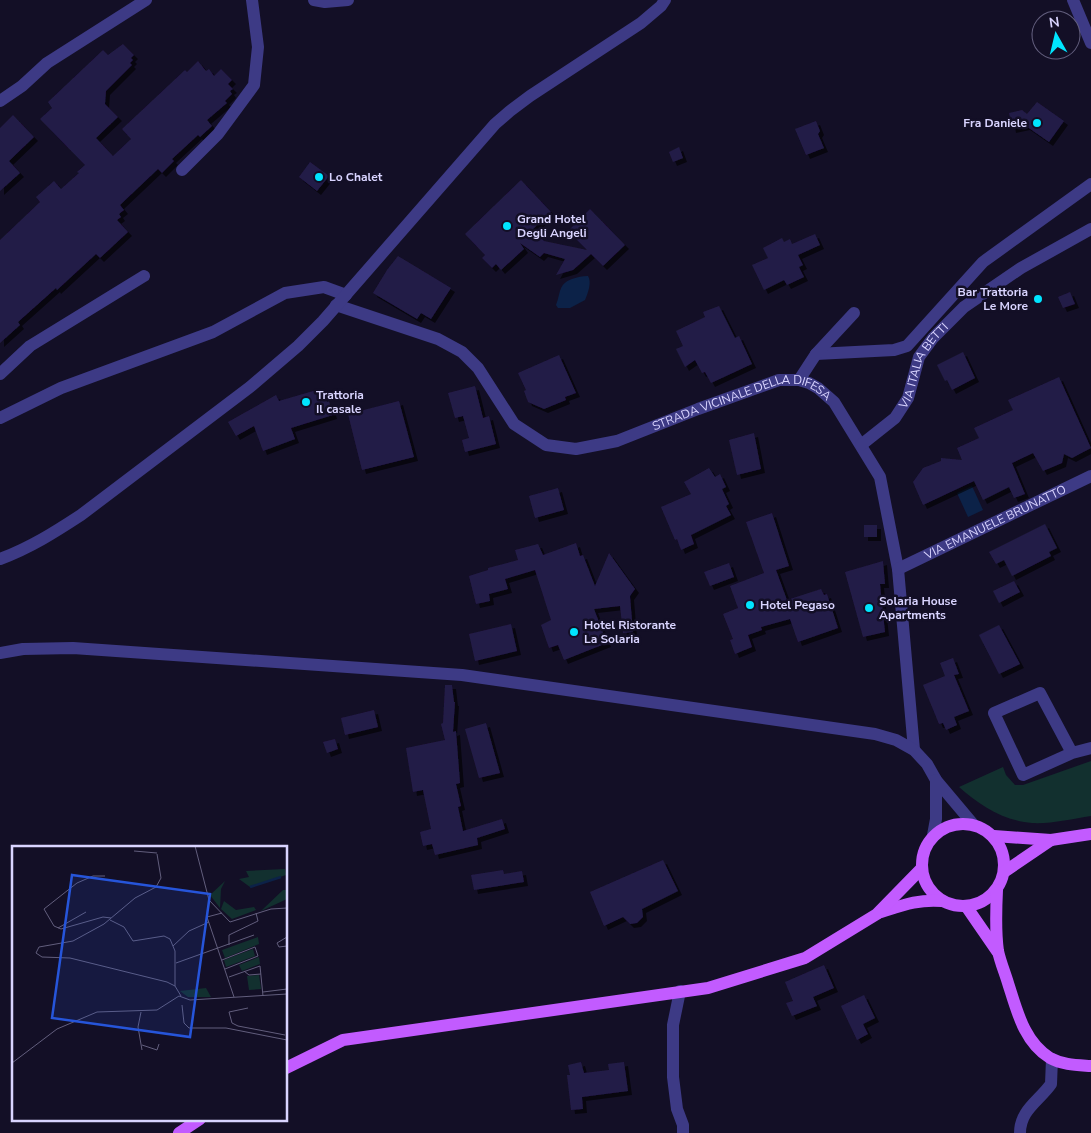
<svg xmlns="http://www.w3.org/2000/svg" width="1091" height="1133" font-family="'Nunito Sans',sans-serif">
  <defs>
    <filter id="shadow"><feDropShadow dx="4" dy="4" stdDeviation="0" flood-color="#0009"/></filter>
  </defs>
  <rect width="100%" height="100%" fill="#130f26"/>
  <path fill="#12302f" d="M1091,761V816C1072,819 1051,824 1032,823C1004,821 979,805 959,787L1003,767L1006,775L1015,785H1023Z"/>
  <g fill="#0c2248">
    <path d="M588,276C592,282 588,293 585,300L570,308H558L556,305C561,293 558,284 572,279C578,277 582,276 588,276Z"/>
    <polygon points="972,486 983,510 968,517 957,493"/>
  </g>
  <g fill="#241b47" filter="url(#shadow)">
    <polygon points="123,44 134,55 131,58 133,60 130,63 132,65 106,91 105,104 118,117 96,138 113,156 131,139 122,129 185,70 187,72 198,61 206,71 209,69 214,76 221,69 232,80 228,84 233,89 230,91 232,94 225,101 227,103 207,120 212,126 200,137 198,135 172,159 174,161 162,173 158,169 120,205 124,210 119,214 121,217 117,220 128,232 100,258 96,254 57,290 56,288 18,322 20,325 0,343 0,240 40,202 36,197 54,181 61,189 79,173 77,172 85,165 40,119 52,108 48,102 103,50 108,55"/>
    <polygon points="1037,102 1064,121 1049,142 1026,126 1012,129 1009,113 1022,110 1027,114"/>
    <polygon points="13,115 34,137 9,161 20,173 0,191 0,128"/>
    <polygon points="816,121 820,131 818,134 824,148 806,155 795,129"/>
    <polygon points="679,147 683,158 673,162 669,152"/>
    <polygon points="310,162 329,176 317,191 299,177"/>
    <polygon points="521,180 551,212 533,229 544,241 587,250 568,231 590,209 625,245 603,266 591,254 573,270 556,275 565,259 544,253 540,257 520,243 524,249 501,270 496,264 492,268 482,258 485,255 465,234"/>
    <polygon points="815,234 820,245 798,255 803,265 799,267 804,277 787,285 784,280 764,290 752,265 768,258 763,248 782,238 784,242 790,239 792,244"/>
    <polygon points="398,256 451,288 431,319 421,313 417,319 373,293 387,270"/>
    <polygon points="1070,292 1075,304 1063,308 1058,297"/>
    <polygon points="719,306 735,338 739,336 752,364 711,383 705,372 702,373 695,360 685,367 676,349 683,346 676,331 705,317 703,312"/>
    <polygon points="963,352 975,378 952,390 947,380 945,381 937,365"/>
    <polygon points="559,355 576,393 565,397 566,400 544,409 528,402 524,391 526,390 518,373"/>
    <polygon points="1059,377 1091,448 1072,458 1064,454 1062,463 1043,471 1033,453 1012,463 1025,494 1014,498 1009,487 983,500 974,481 923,505 913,482 923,468 941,461 941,458 962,460 957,448 979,438 974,428 1013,410 1008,400"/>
    <polygon points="475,386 483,418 489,416 496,444 465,452 462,440 469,438 463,416 455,418 448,393"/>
    <polygon points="320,389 327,402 329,401 333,415 291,428 295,439 263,451 254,426 236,436 228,422 276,395 279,401"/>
    <polygon points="399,401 414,457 362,470 348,414"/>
    <polygon points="754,433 761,469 737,475 729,440"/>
    <polygon points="709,468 715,477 720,474 726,487 722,489 729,504 726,506 731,515 691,535 694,544 681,550 677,539 675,540 661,507 691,494 684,482"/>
    <polygon points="558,488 564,510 535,518 529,496"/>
    <polygon points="772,513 789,566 776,570 787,600 821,589 824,595 827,594 838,628 798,642 790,619 761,627 762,630 748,635 752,647 735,654 730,640 733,639 723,614 738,608 730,586 764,573 746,522"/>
    <polygon points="1045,524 1057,548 1049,552 1051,556 1012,576 1004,560 996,564 989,552"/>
    <rect x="864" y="525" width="13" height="12"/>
    <polygon points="576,543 580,556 583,555 595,586 609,553 635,589 630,596 633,632 623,633 620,606 594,609 607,643 564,660 558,645 549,648 541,625 551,620 535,570 505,579 508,589 489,594 490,601 476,604 469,576 488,570 488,568 518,560 515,550 538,544 543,555"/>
    <polygon points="883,561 885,584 880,584 885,632 863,637 845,572"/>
    <polygon points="729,563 734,577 710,586 704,572"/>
    <polygon points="1014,581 1020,592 999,603 993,591"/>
    <polygon points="511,624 517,651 475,661 469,634"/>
    <polygon points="999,625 1020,664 999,674 979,635"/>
    <polygon points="953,658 959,674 954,675 969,711 954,717 957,725 946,730 943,723 939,724 923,685 945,676 940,663"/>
    <polygon points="445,685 452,685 454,702 455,702 453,732 456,731 460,783 456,784 461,806 458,807 463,831 502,819 505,829 477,838 478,845 435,855 432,844 423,846 420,832 431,829 423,790 413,792 406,748 445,740 441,724 443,723"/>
    <polygon points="374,710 378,727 345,735 341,718"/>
    <polygon points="486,723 500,773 479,778 465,729"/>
    <polygon points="335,739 338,749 327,753 323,742"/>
    <polygon points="663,860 678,891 642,909 643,917 637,923 630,924 623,917 604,926 590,892"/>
    <polygon points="503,870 504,874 522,871 524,882 474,890 471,875"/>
    <polygon points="824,965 834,988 813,997 817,1006 792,1016 786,1003 793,1001 785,982"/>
    <polygon points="864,995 875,1018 863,1024 868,1034 857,1040 841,1006"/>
    <polygon points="581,1062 584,1073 609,1070 608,1064 624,1062 628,1091 582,1097 583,1109 571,1110 567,1075 570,1075 568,1065"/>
  </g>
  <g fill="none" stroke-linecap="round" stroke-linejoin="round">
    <g stroke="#3d3a85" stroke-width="12">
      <polyline points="314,0 325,2 348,0"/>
      <polyline points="1073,0 1091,43"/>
      <polyline points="0,101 22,86 47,63 146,0"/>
      <polyline points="182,170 218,134 254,85 258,47 252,0"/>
      <path id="s1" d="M336,305L438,339L462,352L478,368L514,424L546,445L576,449L617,441L698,409L779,380H799L809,383L818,388L834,402L880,477L898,569L914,750"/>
      <polyline points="816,354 894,350 907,346 983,262 1091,184"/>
      <polyline points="0,374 30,346 144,276"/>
      <polyline points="799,380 816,354 854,313"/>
      <polyline points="0,418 61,388 213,332 285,293 324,287 346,295"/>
      <path id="s2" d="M861,445L895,418L908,398L919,357L933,338L964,307L1021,268L1091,229"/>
      <path d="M0,559C30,548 55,532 81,515L250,387L298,346L323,321L495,124L510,111L530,96L641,23L661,6L665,0"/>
      <path id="s3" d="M898,569L1091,476"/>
      <polyline points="0,653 23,649 73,648 462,675 875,734 896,740 914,750 927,764 936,780 973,824"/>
      <polyline points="1072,753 1040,693 994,713 1023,775 1072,753 1091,748"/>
      <polyline points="933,835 936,819 936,780"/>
      <polyline points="680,991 673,1025 673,1077 677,1109 683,1125 683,1133"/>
      <path d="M1020,1133C1020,1110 1039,1101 1051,1084L1052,1059"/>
    </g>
    <g stroke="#c25bff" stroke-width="12">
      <circle cx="963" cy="865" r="41"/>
      <polyline points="994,836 1051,840 1091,834"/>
      <polyline points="1004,872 1051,840"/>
      <path d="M997,890C996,910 995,930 998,951C1000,961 1005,973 1008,983C1017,1011 1024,1042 1050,1058C1063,1065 1077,1065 1091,1066"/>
      <polyline points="966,906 997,951"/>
      <path d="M881,912C903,905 919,899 942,901"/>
      <polyline points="286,1068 343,1040 708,988 805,958 877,914 921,869"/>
      <polyline points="179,1133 200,1119"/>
    </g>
  </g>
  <g fill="#00e5ff" stroke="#130f26" stroke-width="2">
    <circle cx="1037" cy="123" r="5"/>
    <circle cx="319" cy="177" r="5"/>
    <circle cx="507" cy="226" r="5"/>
    <circle cx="1038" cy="299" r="5"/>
    <circle cx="306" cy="402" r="5"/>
    <circle cx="750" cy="605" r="5"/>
    <circle cx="869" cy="608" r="5"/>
    <circle cx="574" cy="632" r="5"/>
  </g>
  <g text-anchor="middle" stroke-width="5" stroke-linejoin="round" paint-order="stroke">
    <g font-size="12" font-weight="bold" fill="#d9d4ff" stroke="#130f26" text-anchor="start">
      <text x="1027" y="127" text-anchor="end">Fra Daniele</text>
      <text x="329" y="181">Lo Chalet</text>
      <text x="517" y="223">Grand Hotel<tspan x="517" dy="14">Degli Angeli</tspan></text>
      <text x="1028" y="296" text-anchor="end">Bar Trattoria<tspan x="1028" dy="14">Le More</tspan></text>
      <text x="316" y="399">Trattoria<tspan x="316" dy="14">Il casale</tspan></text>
      <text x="879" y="605">Solaria House<tspan x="879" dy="14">Apartments</tspan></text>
      <text x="760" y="609">Hotel Pegaso</text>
      <text x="584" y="629">Hotel Ristorante<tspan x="584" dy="14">La Solaria</tspan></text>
    </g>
    <g font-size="12" fill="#d9d4ff" stroke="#130f26">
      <text dy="4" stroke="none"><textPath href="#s2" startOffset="104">VIA ITALIA BETTI</textPath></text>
      <text dy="4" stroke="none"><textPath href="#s1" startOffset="468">STRADA VICINALE DELLA DIFESA</textPath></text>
      <text dy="4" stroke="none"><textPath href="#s3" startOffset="108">VIA EMANUELE BRUNATTO</textPath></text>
    </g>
  </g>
  <g transform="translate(12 846)">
    <rect width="275" height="275" fill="#130f26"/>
    <path d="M273,23L274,29L238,41L227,33L237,31L234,25ZM213,35L209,43L208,62L198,49ZM271,44H275V53L249,65ZM212,55L224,64L242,61L244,64L220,73L209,63ZM246,91L247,98L213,112L210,104ZM241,103L243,110L214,121L212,114ZM247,111L248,118L230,125L227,119ZM247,129L249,143L237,144L235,130ZM194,142L199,151H176L168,145Z" fill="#12302f"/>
    <path fill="none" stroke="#0c2248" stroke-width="2.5" d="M238,41L269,31"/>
    <path fill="none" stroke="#625e7d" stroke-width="1" d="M183,0L197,54L218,76L259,63L275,62M122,5L145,7M145,8L149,32L144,41L123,52L92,78L61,95L27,101L24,107L30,111L58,112L155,136L163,140L169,150M93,30H81L65,37L32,63L42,80L49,83L91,71L99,72M210,67L195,71L222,151M98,74L112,81L121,95L152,90L158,93L163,105V140M46,82L74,66M275,91L265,97L267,101L275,100M217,99V89L246,75L244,67M161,100L177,85L197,76M210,114L243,101L246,110L213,123M164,117L242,89M232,125L237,129L249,128M217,131L248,120L251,150M251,146L275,143M170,159L172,177L177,182H214L275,194M129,166L126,181L130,204M226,180L273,189M226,180L220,177L217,166L236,162M130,199L145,204L147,198M0,217L45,183L85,166L145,164L167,150L178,154L275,148"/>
    <path fill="#2655da" fill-opacity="0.15" stroke="#2655da" stroke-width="2.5" d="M60,29L198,48L178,191L40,172Z"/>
    <rect width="275" height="275" fill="none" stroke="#d9d4ff" stroke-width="2.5"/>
  </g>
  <g transform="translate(1056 35) rotate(352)"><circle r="24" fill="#130f26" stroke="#625e7d"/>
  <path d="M0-4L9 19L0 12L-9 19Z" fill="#00e5ff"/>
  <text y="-8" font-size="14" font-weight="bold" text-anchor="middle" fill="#d9d4ff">N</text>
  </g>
</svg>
